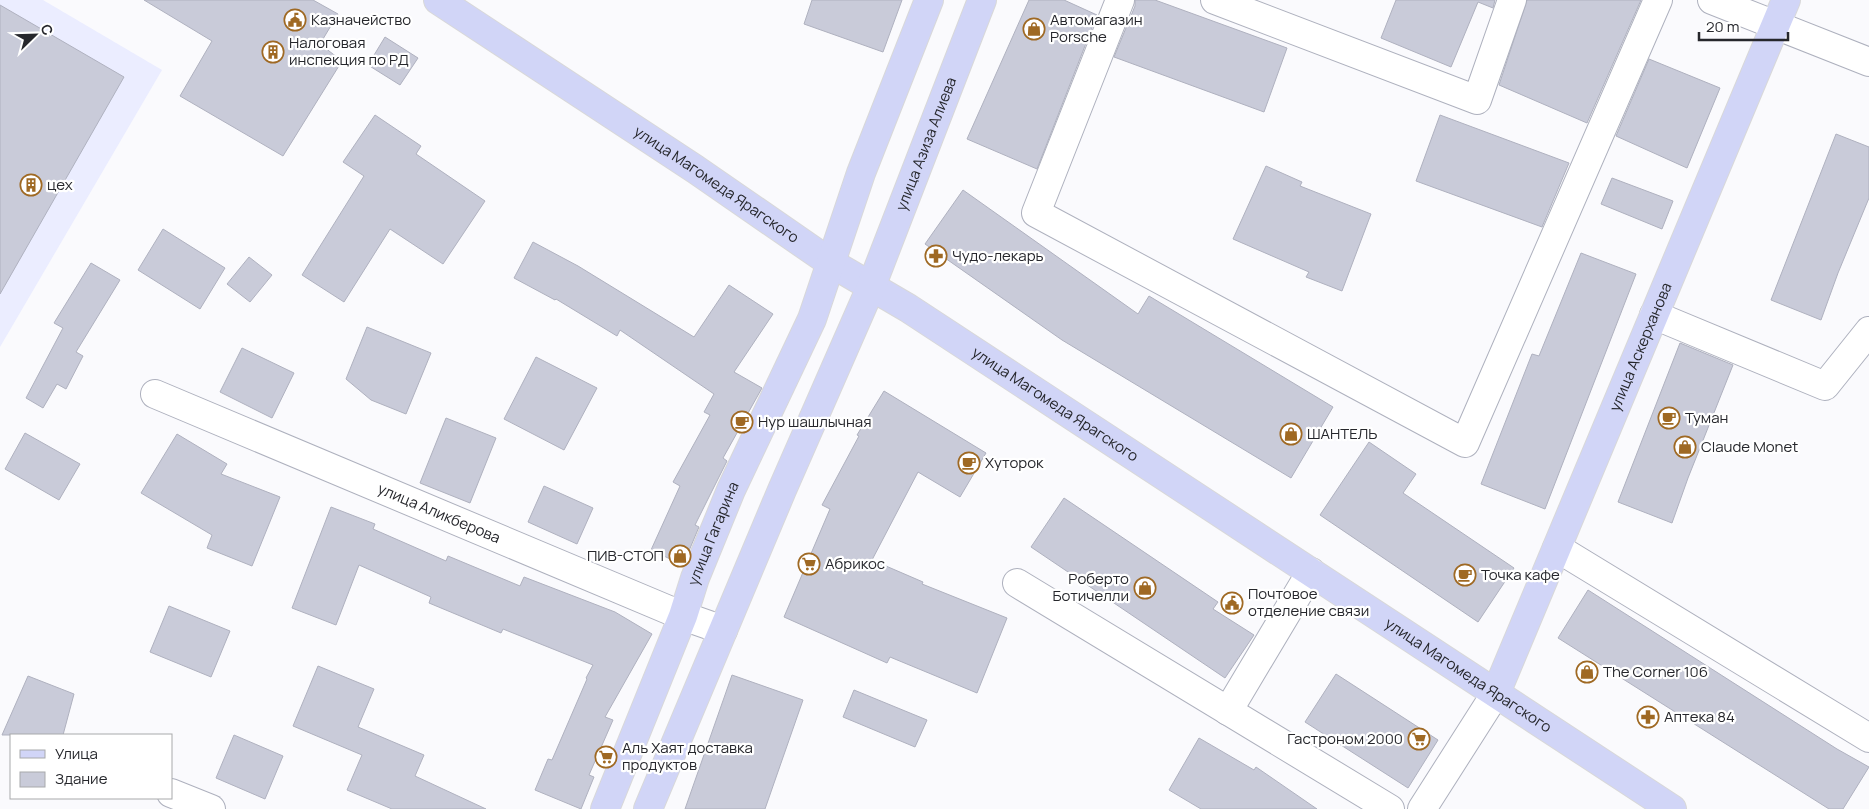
<svg xmlns="http://www.w3.org/2000/svg" width="1869" height="809" font-family="Manrope,sans-serif">
  <rect width="100%" height="100%" fill="#fafafd"/>
  <polygon fill="#ebedff" points="0,0 43,0 162,70 0,347"/>
  <g fill="#c9cbd9" stroke="#afb1bf">
    <polygon points="144,0 313,0 338,14 320,44 342,61 283,156 180,96 212,41"/>
    <polygon points="812,0 902,0 883,52 804,24"/>
    <polygon points="1029,0 1064,0 1097,15 1037,169 967,139"/>
    <polygon points="1135,0 1155,0 1287,48 1264,112 1114,57 1135,6"/>
    <polygon points="1396,0 1495,0 1493,8 1478,2 1451,67 1381,38"/>
    <polygon points="1527,0 1641,0 1587,123 1499,85"/>
    <polygon points="0,5 124,77 0,294"/>
    <polygon points="385,37 418,58 400,85 368,65"/>
    <polygon points="1649,59 1720,88 1687,168 1616,136"/>
    <polygon points="375,115 421,146 416,154 485,201 443,264 390,229 344,302 302,275 364,176 343,162"/>
    <polygon points="1440,115 1569,163 1542,227 1416,181"/>
    <polygon points="1836,134 1869,147 1869,198 1838,273 1821,320 1771,300"/>
    <polygon points="1266,166 1302,182 1300,186 1371,214 1342,291 1306,277 1309,272 1233,239"/>
    <polygon points="1612,178 1673,201 1662,229 1601,204"/>
    <polygon points="963,190 1138,314 1149,296 1333,407 1291,478 1062,340 925,244"/>
    <polygon points="163,229 225,268 200,309 138,270"/>
    <polygon points="533,242 578,266 694,337 729,285 773,314 734,372 762,388 723,458 727,461 695,525 699,527 683,565 651,550 680,486 673,482 710,415 704,412 714,394 620,330 617,336 556,299 555,300 514,278"/>
    <polygon points="1581,253 1636,274 1545,509 1481,484 1532,354 1539,356"/>
    <polygon points="249,257 272,275 250,302 227,284"/>
    <polygon points="91,263 120,280 76,352 83,356 66,389 57,384 43,408 26,398 63,328 54,323"/>
    <polygon points="367,327 431,353 406,414 371,400 346,379"/>
    <polygon points="1680,343 1733,365 1688,478 1672,523 1618,502"/>
    <polygon points="242,348 294,373 272,418 220,392"/>
    <polygon points="536,357 597,388 564,450 504,419"/>
    <polygon points="884,391 986,453 960,497 918,472 872,560 923,582 922,584 1007,618 977,693 890,657 887,663 784,617 830,509 822,505 859,436 857,435"/>
    <polygon points="446,418 496,438 470,503 420,483"/>
    <polygon points="25,433 80,464 59,500 5,469"/>
    <polygon points="177,434 227,464 221,474 280,497 252,566 207,548 212,535 141,493"/>
    <polygon points="1369,442 1416,474 1403,493 1514,568 1478,622 1320,515"/>
    <polygon points="544,486 593,508 577,544 528,522"/>
    <polygon points="1064,498 1218,602 1213,609 1254,635 1225,678 1031,547"/>
    <polygon points="331,507 375,524 373,529 446,561 448,556 520,586 524,577 615,612 652,634 605,717 613,720 589,775 594,777 581,809 535,790 548,759 552,760 587,679 586,678 593,665 503,629 501,633 429,603 431,597 359,565 336,625 292,608"/>
    <polygon points="1588,590 1837,749 1869,767 1843,809 1829,809 1558,638"/>
    <polygon points="169,606 230,631 211,677 150,652"/>
    <polygon points="318,666 374,689 358,727 424,755 415,776 486,809 392,809 347,790 362,755 293,726"/>
    <polygon points="1336,674 1438,740 1408,788 1305,722"/>
    <polygon points="732,675 803,700 765,809 685,809"/>
    <polygon points="28,676 74,694 63,735 2,735"/>
    <polygon points="854,690 927,720 915,747 843,717"/>
    <polygon points="234,735 283,756 265,799 216,778"/>
    <polygon points="1199,738 1254,770 1256,767 1317,809 1201,809 1169,790"/>
  </g>
  <g fill="none" stroke-linecap="round" stroke-linejoin="round">
    <g stroke="#aeb1be" stroke-width="30">
      <g id="minor">
        <polyline points="1120,0 1036,213 1465,443 1658,0"/>
        <polyline points="1215,0 1477,100 1512,0"/>
        <polyline points="1712,0 1869,62"/>
        <polyline points="1654,315 1825,386 1869,331"/>
        <path id="s1" d="M155,394L683,616L723,630"/>
        <polyline points="1557,548 1869,738"/>
        <polyline points="1017,583 1390,809"/>
        <polyline points="1228,711 1311,572"/>
        <polyline points="171,793 211,809"/>
        <polyline points="1422,809 1496,693"/>
      </g>
    </g>
    <g stroke="#d8d8d9" stroke-width="30">
      <g id="major">
        <path id="s2" d="M438,0L695,169L831,263L908,308L1672,809"/>
        <path id="s3" d="M1496,693L1786,0"/>
        <path id="s4" d="M605,809L683,616L695,578L731,490L812,319L861,173L929,0"/>
        <path id="s5" d="M648,809L782,490L871,287L982,0"/>
      </g>
    </g>
    <use href="#minor" stroke="#fff" stroke-width="28"/>
    <use href="#major" stroke="#d1d5f7" stroke-width="28"/>
  </g>
  <defs>
    <g id="civic-ring" transform="scale(1.125)"><circle r="9.5" fill="#fff" stroke="#9f6923" stroke-width="1.5"/><path d="M-.6-6.5H3V-4.5H.6V-3L4-1V1h2V6H-6V1h2V-1L-.6-3ZM-1.2 2.5V6h2.4V2.5Z" fill="#9f6923"/></g>
    <g id="shop-ring" transform="scale(1.125)"><circle r="9.5" fill="#fff" stroke="#9f6923" stroke-width="1.5"/><path d="M-5-2.5h2.3a2.7 3.5 0 0 1 5.4 0H5L5.5 6h-11ZM-1.5-2.5h3a1.5 2.3 0 0 0-3 0Z" fill="#9f6923"/></g>
    <g id="building-ring" transform="scale(1.125)"><circle r="9.5" fill="#fff" stroke="#9f6923" stroke-width="1.5"/><path d="M-4-6H4V6H1V3H-1V6H-4ZM-2.5-4.3h1.7v1.8h-1.7ZM.8-4.3h1.7v1.8H.8ZM-2.5-1h1.7V.8h-1.7ZM.8-1h1.7V.8H.8Z" fill="#9f6923"/></g>
    <g id="pharmacy-ring" transform="scale(1.125)"><circle r="9.5" fill="#fff" stroke="#9f6923" stroke-width="1.5"/><path d="M-2-6h4v4h4v4h-4v4h-4v-4h-4v-4h4Z" fill="#9f6923"/></g>
    <g id="cafe-ring" transform="scale(1.125)"><circle r="9.5" fill="#fff" stroke="#9f6923" stroke-width="1.5"/><path d="M-5.5-4.5H6V0H3Q3 3.5 0 3.5H-2.5Q-5.5 3.5-5.5 0ZM3-3.2v2h1.7v-2ZM-6 4.5H4V6H-6Z" fill="#9f6923"/></g>
    <g id="supermarket-ring" transform="scale(1.125)"><circle r="9.5" fill="#fff" stroke="#9f6923" stroke-width="1.5"/><path d="M-6-5.5h2.5l.6 2H6L4.5 2H-2.5L-4.4-4H-6ZM-1.5 3.2a1.3 1.3 0 1 0 .1 0ZM3 3.2a1.3 1.3 0 1 0 .1 0Z" fill="#9f6923"/></g>
  </defs>
  <g fill-rule="evenodd">
    <use href="#civic-ring" x="295" y="20"/>
    <use href="#shop-ring" x="1034" y="29"/>
    <use href="#building-ring" x="273" y="52"/>
    <use href="#building-ring" x="31" y="185"/>
    <use href="#pharmacy-ring" x="936" y="256"/>
    <use href="#cafe-ring" x="1669" y="418"/>
    <use href="#cafe-ring" x="742" y="422"/>
    <use href="#shop-ring" x="1291" y="434"/>
    <use href="#shop-ring" x="1685" y="447"/>
    <use href="#cafe-ring" x="969" y="463"/>
    <use href="#shop-ring" x="680" y="556"/>
    <use href="#supermarket-ring" x="809" y="564"/>
    <use href="#cafe-ring" x="1465" y="575"/>
    <use href="#shop-ring" x="1145" y="588"/>
    <use href="#civic-ring" x="1232" y="603"/>
    <use href="#shop-ring" x="1587" y="672"/>
    <use href="#pharmacy-ring" x="1648" y="717"/>
    <use href="#supermarket-ring" x="1419" y="739"/>
    <use href="#supermarket-ring" x="606" y="757"/>
  </g>
  <g text-anchor="middle" stroke-width="4.5" stroke-linejoin="round" paint-order="stroke">
    <g font-size="15" fill="#26272c" stroke="#fff" text-anchor="start">
      <text x="311" y="25">Казначейство</text>
      <text x="1050" y="25">Автомагазин<tspan x="1050" dy="17">Porsche</tspan></text>
      <text x="289" y="48">Налоговая<tspan x="289" dy="17">инспекция по РД</tspan></text>
      <text x="47" y="190">цех</text>
      <text x="952" y="261">Чудо-лекарь</text>
      <text x="1685" y="423">Туман</text>
      <text x="758" y="427">Нур шашлычная</text>
      <text x="1307" y="439">ШАНТЕЛЬ</text>
      <text x="1701" y="452">Claude Monet</text>
      <text x="985" y="468">Хуторок</text>
      <text x="664" y="561" text-anchor="end">ПИВ-СТОП</text>
      <text x="825" y="569">Абрикос</text>
      <text x="1481" y="580">Точка кафе</text>
      <text x="1129" y="584" text-anchor="end">Роберто<tspan x="1129" dy="17">Ботичелли</tspan></text>
      <text x="1248" y="599">Почтовое<tspan x="1248" dy="17">отделение связи</tspan></text>
      <text x="1603" y="677">The Corner 106</text>
      <text x="1664" y="722">Аптека 84</text>
      <text x="1403" y="744" text-anchor="end">Гастроном 2000</text>
      <text x="622" y="753">Аль Хаят доставка<tspan x="622" dy="17">продуктов</tspan></text>
    </g>
    <g font-size="15" fill="#26272c" stroke="#fff">
      <text dy="5" stroke="none"><textPath href="#s5" startOffset="721">улица Азиза Алиева</textPath></text>
      <text dy="5" stroke="none"><textPath href="#s2" startOffset="334">улица Магомеда Ярагского</textPath></text>
      <text dy="5" stroke="none"><textPath href="#s3" startOffset="375">улица Аскерханова</textPath></text>
      <text dy="5" stroke="none"><textPath href="#s2" startOffset="738">улица Магомеда Ярагского</textPath></text>
      <text dy="5" stroke="none"><textPath href="#s1" startOffset="308">улица Аликберова</textPath></text>
      <text dy="5" stroke="none"><textPath href="#s4" startOffset="296">улица Гагарина</textPath></text>
      <text dy="5" stroke="none"><textPath href="#s2" startOffset="1232">улица Магомеда Ярагского</textPath></text>
    </g>
  </g>
  <rect x="10" y="734" width="162" height="65" fill="#ffffff" stroke="#a8a9ab"/>
  <rect x="20" y="750" width="25" height="8" fill="#d1d5f7" stroke="#a8a9ab"/>
  <text x="55" y="759" font-size="15" fill="#26272c">Улица</text>
  <rect x="20" y="772" width="25" height="15" fill="#c9cbd9" stroke="#a8a9ab"/>
  <text x="55" y="784" font-size="15" fill="#26272c">Здание</text>
  <g transform="translate(35 35) rotate(67)" stroke="#ffffff" stroke-width="4" paint-order="stroke">
  <path d="M0-4L9 19L0 12L-9 19Z" fill="#26272c"/>
  <text y="-8" font-size="14" font-weight="bold" text-anchor="middle" fill="#26272c">С</text>
  </g>
  <path d="M1699 32v8h89v-8" fill="none" stroke="#26272c" stroke-width="2.5"/>
  <text x="1706" y="32" font-size="15" fill="#26272c" stroke="#ffffff" stroke-width="4" paint-order="stroke">20 m</text>
</svg>
